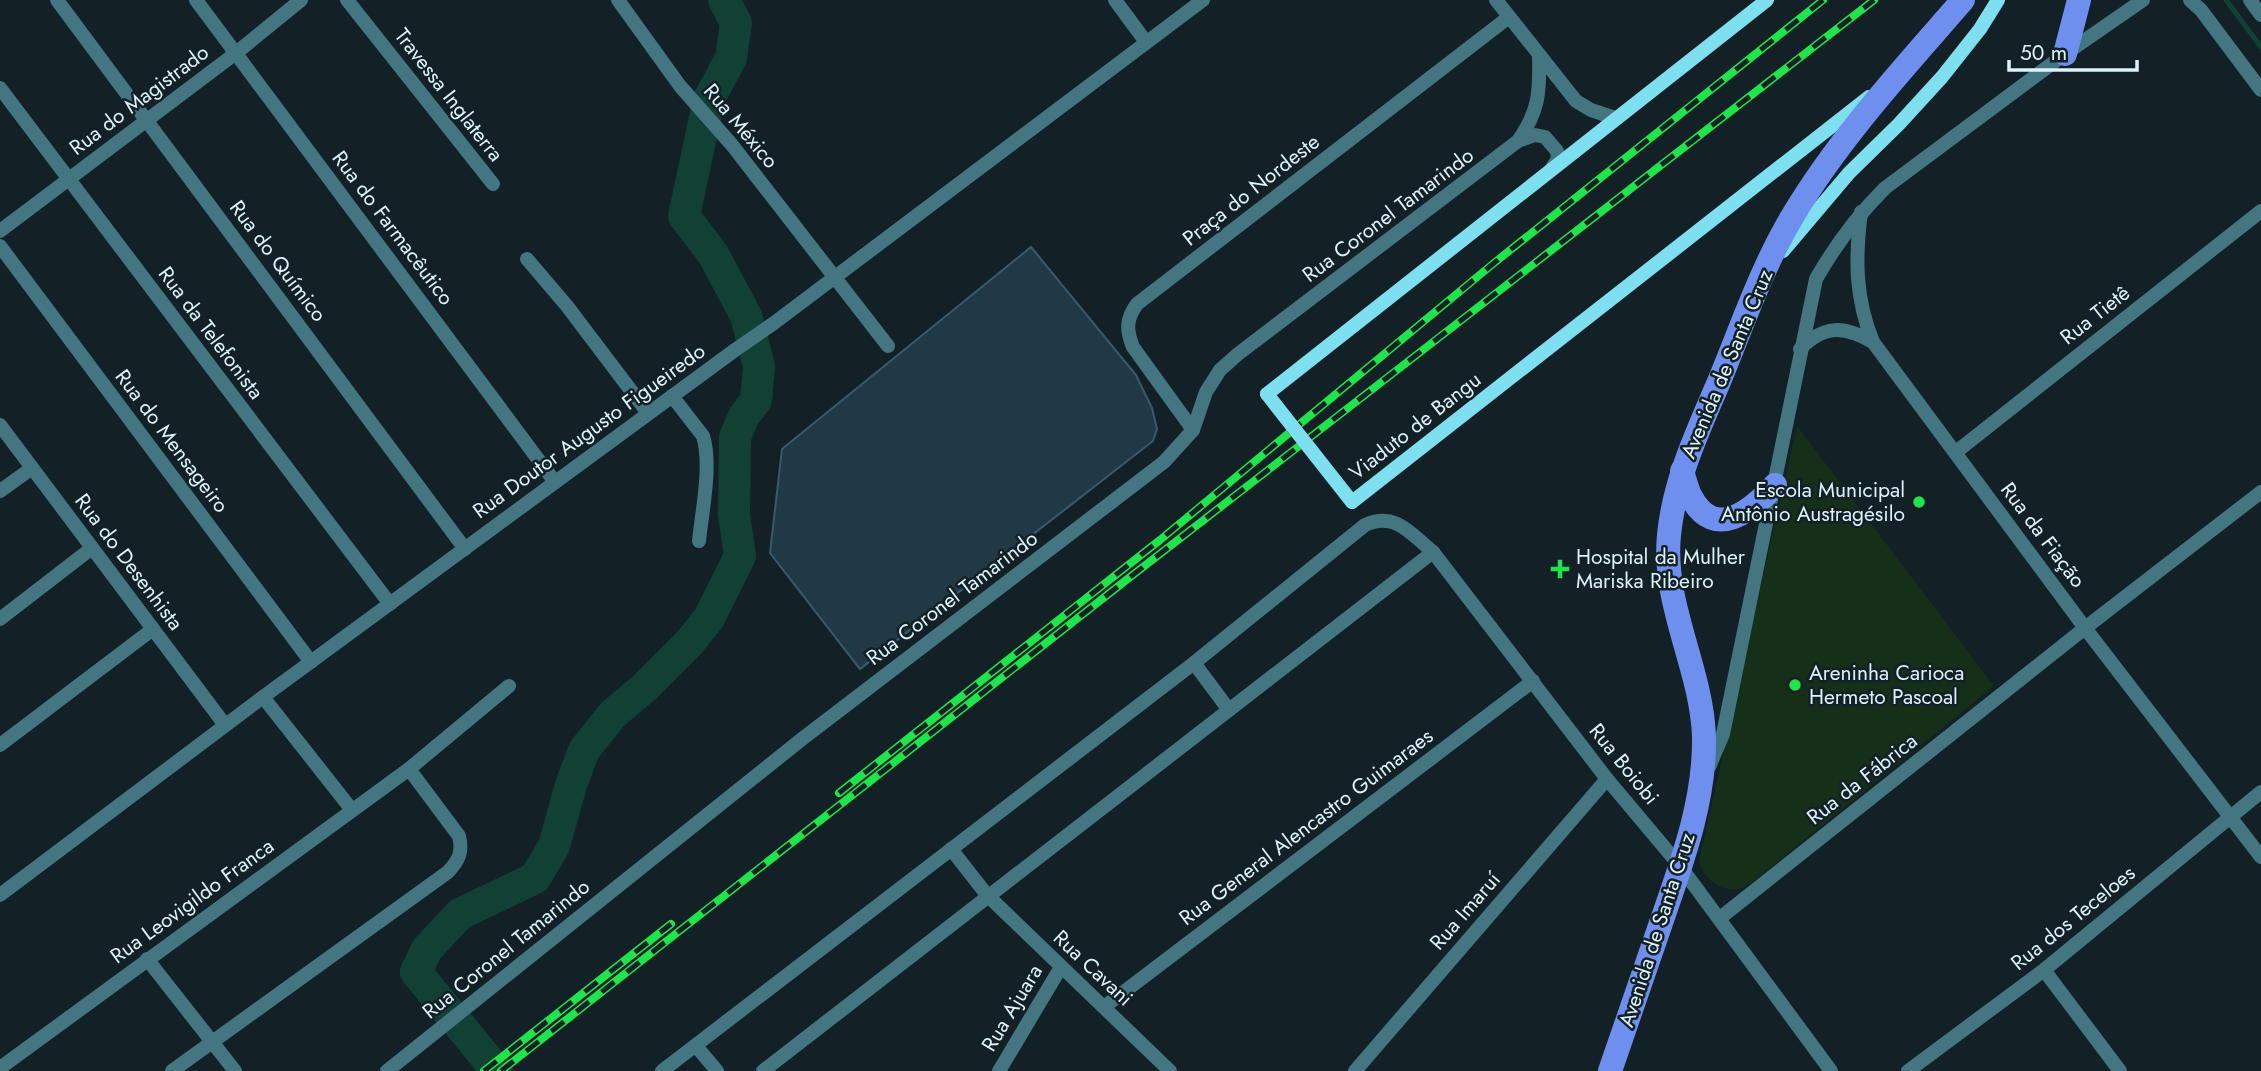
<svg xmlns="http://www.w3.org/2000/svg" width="2261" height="1071" font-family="Jost,sans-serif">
  <rect width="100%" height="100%" fill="#132026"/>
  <path fill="#162f19" d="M1797,426L1994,686L1750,884C1729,898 1705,883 1699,861Z"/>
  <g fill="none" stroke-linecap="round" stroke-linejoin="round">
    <polyline stroke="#114135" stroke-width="5" points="2226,0 2261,47"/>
    <polyline stroke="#114135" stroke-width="32" points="497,1071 416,972 427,949 460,914 535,878 554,846 571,785 584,750 613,714 645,687 689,643 709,618 740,556 734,515 735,437 744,416 756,400 759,366 746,316 713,254 684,216 709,99 731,58 736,23 724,0"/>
  </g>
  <polygon fill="#213945" stroke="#355c6e" stroke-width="2" points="1031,247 1136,375 1152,408 1157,429 1153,441 860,669 770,553 782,449"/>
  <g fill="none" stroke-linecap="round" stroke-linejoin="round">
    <g stroke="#437680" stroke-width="14">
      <polyline points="57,0 465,549"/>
      <polyline points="196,0 555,482"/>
      <polyline points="347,0 493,184"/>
      <polyline points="618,0 680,86 732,145 888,346"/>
      <polyline points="1115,0 1146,42"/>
      <polyline points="1496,0 1576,101 1591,110 1615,118"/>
      <polyline points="0,88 390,604"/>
      <polyline points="1518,141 1535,135 1545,137 1557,151 1558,159 1552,168"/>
      <path d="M1861,212C1855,258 1855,298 1873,342L2085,628L2261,857"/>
      <polyline points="0,231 236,53 301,0"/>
      <polyline points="0,246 311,662"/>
      <polyline points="527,259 567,306 648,413"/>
      <path d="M1800,349C1825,324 1844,326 1873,342"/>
      <path d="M672,396L703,436C712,465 702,511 699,541"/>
      <path d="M1193,430L1133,347C1126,330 1126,319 1137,304L1509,17"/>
      <polyline points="1956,452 2261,211"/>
      <polyline points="0,491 32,468"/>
      <polyline points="1433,552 1607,779 1680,866 1831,1071"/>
      <polyline points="0,619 92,548"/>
      <polyline points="1194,663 1229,710"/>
      <polyline points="263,697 352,810"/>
      <polyline points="0,745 153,629"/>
      <polyline points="951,849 987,895 1170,1071"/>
      <polyline points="1720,918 2085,628 2261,492"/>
      <polyline points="147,959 235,1071"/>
      <polyline points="2044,970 2120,1071"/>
      <polyline points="1104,1007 1533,681"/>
      <polyline points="696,1046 717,1071"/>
      <polyline points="0,1068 409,769 509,686"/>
      <path d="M172,1071L448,872C459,860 463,852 459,836L409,769"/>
      <path d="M387,1071L802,739L1164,462L1193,430L1206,392L1220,370L1238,354L1518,141C1539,111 1540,92 1539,57"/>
      <path d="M662,1071L1194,663L1365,525C1395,511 1411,534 1433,552L763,1071"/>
      <polyline points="999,1071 1061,967"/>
      <polyline points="1355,1071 1607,779"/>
      <polyline points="1908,1071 2044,970 2261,792"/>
    </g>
    <g stroke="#437680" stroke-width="14">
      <polyline points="2190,0 2201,10 2261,90"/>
      <polyline points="2250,0 2261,15"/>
      <polyline points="0,425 225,725"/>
      <path d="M1709,767L1723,734L1816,279C1836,244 1857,216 1885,188L2065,54L2143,0"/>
      <polyline points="0,895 263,697 735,350 774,323 1203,0"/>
    </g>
    <g stroke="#7edff0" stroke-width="14">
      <polyline points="1783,251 1849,173 1899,124 1942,77 1980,29 1998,0"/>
      <polyline points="1267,394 1767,0"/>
      <polyline points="1352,502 1869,97"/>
    </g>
    <g stroke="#6f8fee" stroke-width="24">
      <polyline points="2065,54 2079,0"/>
      <path d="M1682,471C1685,480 1687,490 1691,497C1715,542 1752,510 1775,485"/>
      <path d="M1610,1071C1627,1021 1644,971 1662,920C1682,862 1705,801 1704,737C1702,669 1662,605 1669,535C1674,482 1697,433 1718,384C1741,329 1761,269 1792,217C1839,138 1903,69 1963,0"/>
    </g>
    <g stroke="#1ee54b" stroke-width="8">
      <g id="rail">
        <polyline points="839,793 1160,540 1494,263 1823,0"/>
        <polyline points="484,1071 671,924"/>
        <polyline points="501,1071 1125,581 1874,0"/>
      </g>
    </g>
    <use href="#rail" stroke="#132026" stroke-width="5" stroke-dasharray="16" stroke-linecap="butt"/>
    <polyline stroke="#7edff0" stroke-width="14" points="1267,394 1352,502"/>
  </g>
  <g fill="#1ee54b" stroke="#132026" stroke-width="2.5">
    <circle cx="1919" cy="502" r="7"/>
    <path d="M1556.5 558.5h7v7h7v7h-7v7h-7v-7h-7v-7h7z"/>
    <circle cx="1795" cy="685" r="7"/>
  </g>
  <g text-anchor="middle" stroke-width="5" stroke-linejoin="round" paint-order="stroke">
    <g font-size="21" fill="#dcf3fb" stroke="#132026">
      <text transform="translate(449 95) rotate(52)" y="7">Travessa Inglaterra</text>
      <text transform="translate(139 100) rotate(-37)" y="7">Rua do Magistrado</text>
      <text transform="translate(741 126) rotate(50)" y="7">Rua México</text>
      <text transform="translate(1251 190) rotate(-38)" y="7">Praça do Nordeste</text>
      <text transform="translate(1388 215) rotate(-37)" y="7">Rua Coronel Tamarindo</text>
      <text transform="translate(393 228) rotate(53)" y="7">Rua do Farmacêutico</text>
      <text transform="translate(278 261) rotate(53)" y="7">Rua do Químico</text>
      <text transform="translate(2095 315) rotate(-38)" y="7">Rua Tietê</text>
      <text transform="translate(211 333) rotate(53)" y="7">Rua da Telefonista</text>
      <text transform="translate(1727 364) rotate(-67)" y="7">Avenida de Santa Cruz</text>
      <text transform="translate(1415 426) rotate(-38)" y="7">Viaduto de Bangu</text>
      <text transform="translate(589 431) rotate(-36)" y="7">Rua Doutor Augusto Figueiredo</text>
      <text transform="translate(172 441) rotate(53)" y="7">Rua do Mensageiro</text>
      <text transform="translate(2043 535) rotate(53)" y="7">Rua da Fiação</text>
      <text transform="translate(129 562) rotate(53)" y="7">Rua do Desenhista</text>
      <text transform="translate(952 598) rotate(-37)" y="7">Rua Coronel Tamarindo</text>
      <text transform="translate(1624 764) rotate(51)" y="7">Rua Boiobi</text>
      <text transform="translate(1862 779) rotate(-38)" y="7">Rua da Fábrica</text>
      <text transform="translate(1306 827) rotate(-37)" y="7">Rua General Alencastro Guimaraes</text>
      <text transform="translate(192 901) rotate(-36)" y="7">Rua Leovigildo Franca</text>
      <text transform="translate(1465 911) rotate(-49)" y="7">Rua Imaruí</text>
      <text transform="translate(2073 918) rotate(-39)" y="7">Rua dos Teceloes</text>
      <text transform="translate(1657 930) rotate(-72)" y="7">Avenida de Santa Cruz</text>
      <text transform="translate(506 949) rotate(-39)" y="7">Rua Coronel Tamarindo</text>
      <text transform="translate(1093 968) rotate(43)" y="7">Rua Cavani</text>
      <text transform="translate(1012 1008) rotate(-59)" y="7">Rua Ajuara</text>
    </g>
    <g font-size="21" fill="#dcf3fb" stroke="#132026" text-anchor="start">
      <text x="1905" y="497" text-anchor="end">Escola Municipal<tspan x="1905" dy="24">Antônio Austragésilo</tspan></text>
      <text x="1576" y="564">Hospital da Mulher<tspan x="1576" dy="24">Mariska Ribeiro</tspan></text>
      <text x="1809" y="680">Areninha Carioca<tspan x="1809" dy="24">Hermeto Pascoal</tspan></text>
    </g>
  </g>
  <path d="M2009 60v10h128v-10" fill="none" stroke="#dcf3fb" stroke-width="3.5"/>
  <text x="2020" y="60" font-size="21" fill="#dcf3fb" stroke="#132026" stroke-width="5" paint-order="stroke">50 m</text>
</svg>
